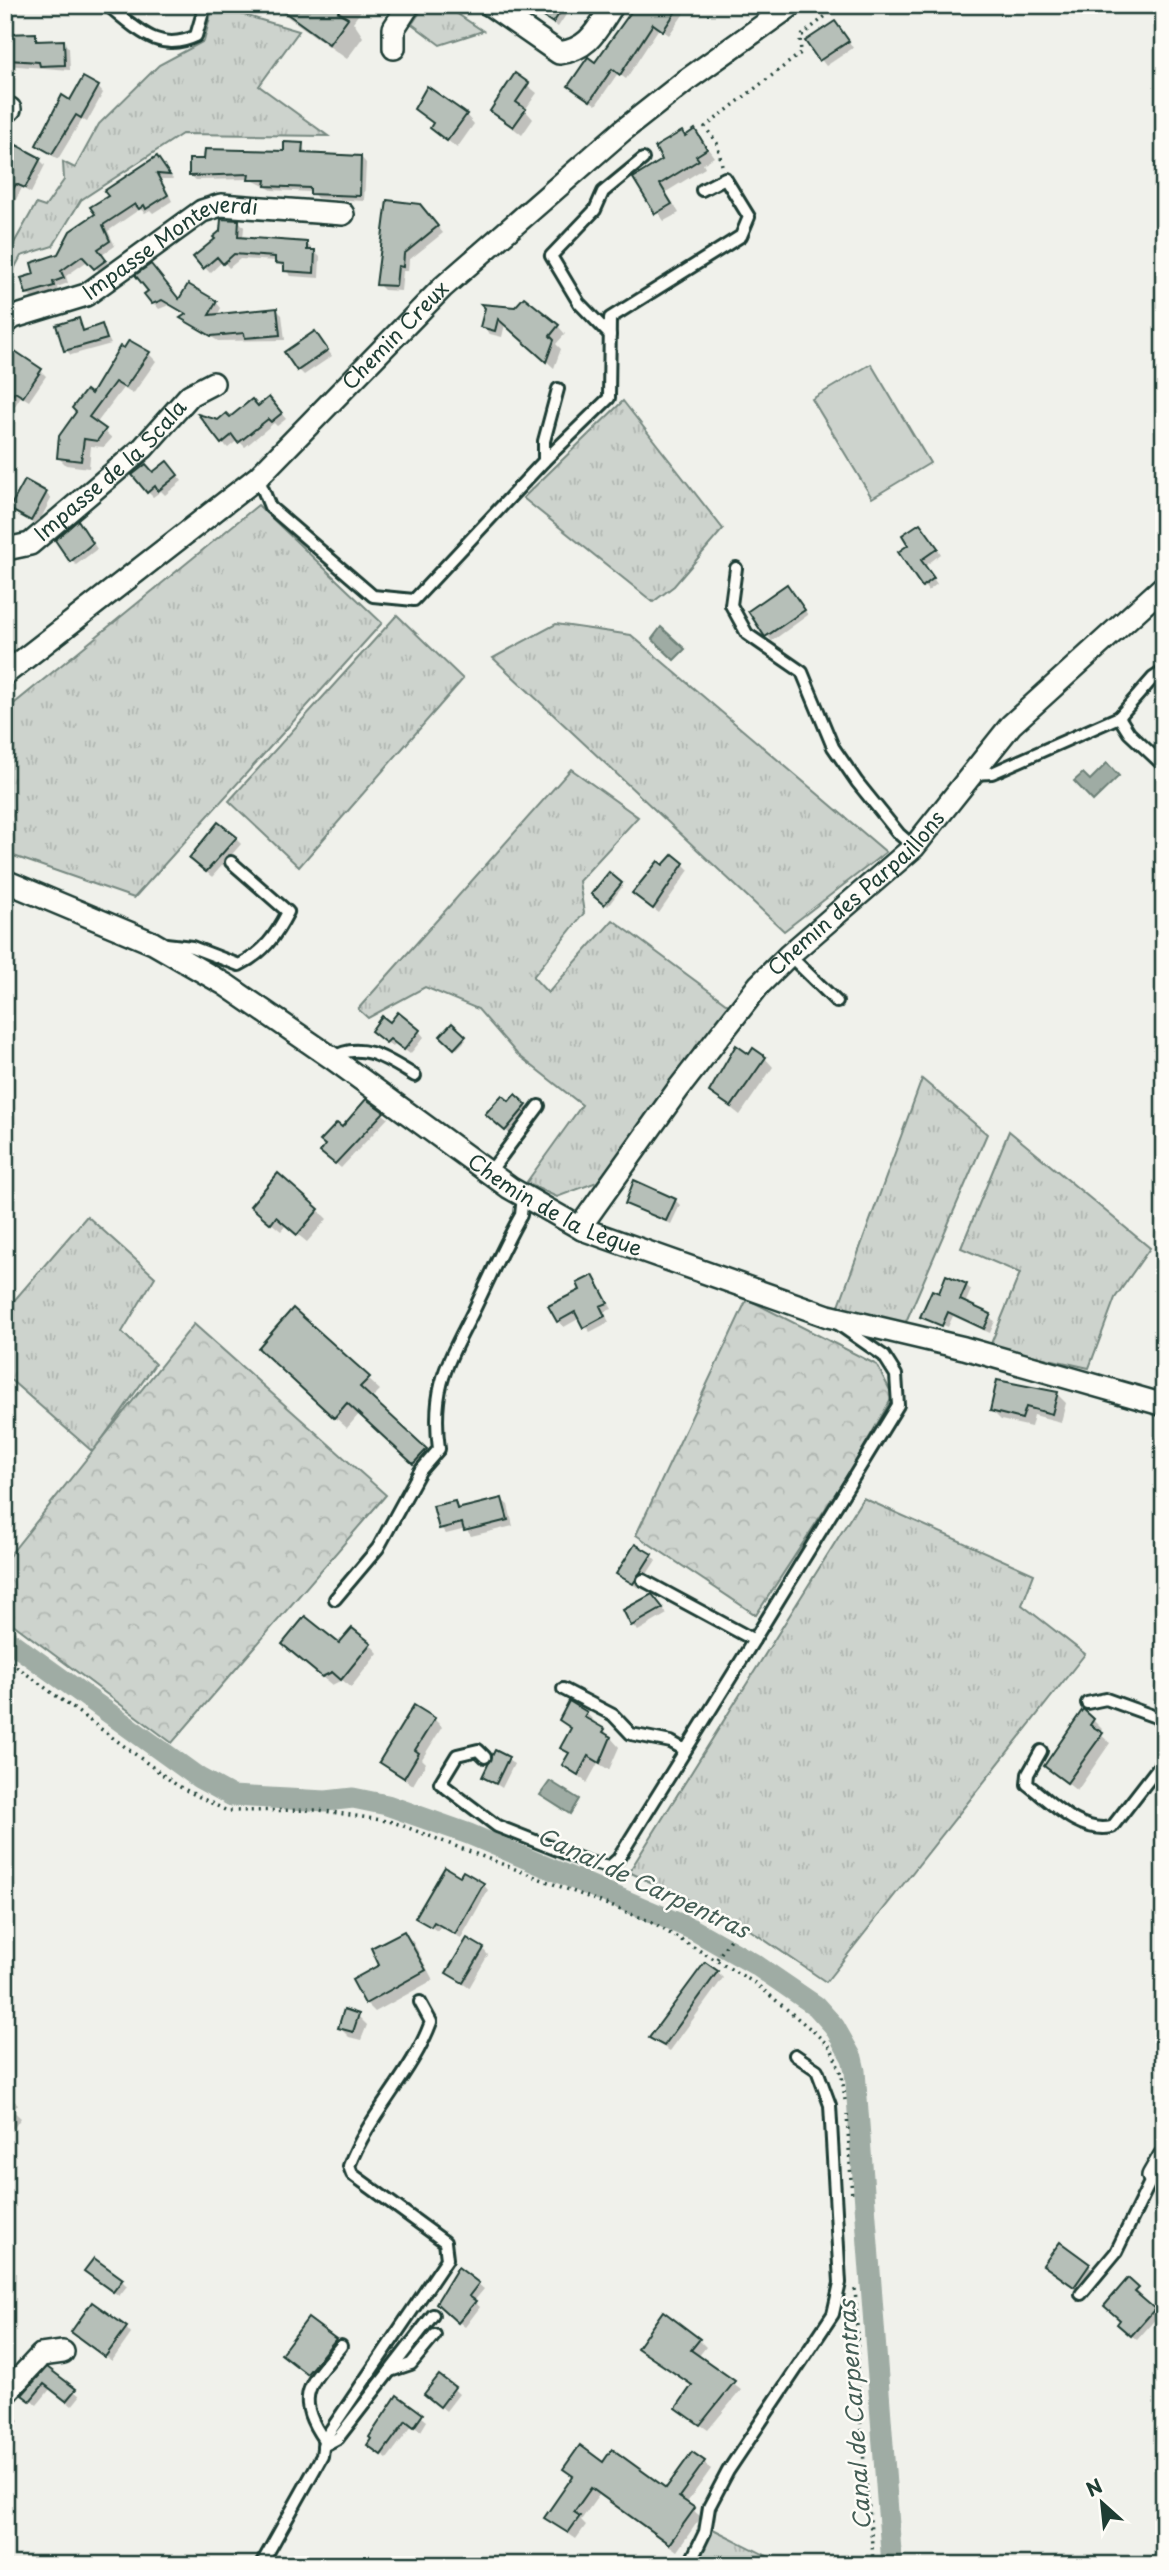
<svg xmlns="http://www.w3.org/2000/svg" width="1169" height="2570" font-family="'Playpen Sans',sans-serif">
  <defs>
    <pattern id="grass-tufts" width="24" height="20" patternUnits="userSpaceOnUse" patternTransform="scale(1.75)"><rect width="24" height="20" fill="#cdd3cd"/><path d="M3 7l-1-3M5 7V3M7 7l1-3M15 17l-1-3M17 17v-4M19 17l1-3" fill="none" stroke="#b0b6b1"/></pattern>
    <pattern id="forest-crowns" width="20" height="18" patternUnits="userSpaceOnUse" patternTransform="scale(1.75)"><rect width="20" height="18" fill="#cdd3cd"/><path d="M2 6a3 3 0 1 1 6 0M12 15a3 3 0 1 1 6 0" fill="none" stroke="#b0b6b1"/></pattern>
  </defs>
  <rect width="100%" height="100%" fill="#f0f1eb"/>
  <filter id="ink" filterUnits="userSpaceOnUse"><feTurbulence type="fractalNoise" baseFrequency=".0143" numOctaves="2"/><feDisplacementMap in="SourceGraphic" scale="14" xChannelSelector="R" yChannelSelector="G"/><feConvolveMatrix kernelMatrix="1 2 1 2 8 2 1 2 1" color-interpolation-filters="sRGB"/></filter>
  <g filter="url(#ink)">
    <g fill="url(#grass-tufts)" stroke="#768880" stroke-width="2">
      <polygon points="425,5 444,5 483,31 440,45 412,24"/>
      <polygon points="213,6 299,31 259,86 328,136 182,134 81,200 53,246 21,256 6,284 5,312 5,259 36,204 45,207 64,180 63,162 75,168 99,124 159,65 204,41"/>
      <polygon points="623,401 723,529 674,586 653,602 523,498"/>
      <polygon points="258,505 382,623 134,898 5,853 5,711"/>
      <polygon points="397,615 463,679 299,867 229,801"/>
      <polygon points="556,624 631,635 886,852 784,931 493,658"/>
      <polygon points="571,769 638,817 579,881 584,913 533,977 548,993 613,920 731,1007 597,1182 557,1197 526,1183 582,1105 517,1054 478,1009 425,987 368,1018 358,1009"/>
      <polygon points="922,1079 987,1134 905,1324 838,1308"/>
      <polygon points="1009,1131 1150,1248 1115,1298 1089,1368 990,1346 1020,1273 961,1248"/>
      <polygon points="87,1216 155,1277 122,1332 155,1364 93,1452 5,1375 5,1311"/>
      <polygon points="863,1498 1034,1574 1022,1605 1085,1654 826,1982 744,1926 629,1872"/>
      <polygon points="713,2529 785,2565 697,2565"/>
    </g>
    <g fill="url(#forest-crowns)" stroke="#768880" stroke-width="2">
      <polygon points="747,1299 877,1365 893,1396 852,1468 756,1615 636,1535"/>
      <polygon points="194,1324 386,1495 172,1743 5,1618 5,1561"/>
    </g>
    <polygon fill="#cdd3cd" stroke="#768880" stroke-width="2" points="871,364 930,463 872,498 812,399"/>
    <g fill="#9faca4" stroke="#6c8077" stroke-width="2">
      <polygon points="661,627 685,649 674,660 652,639"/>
      <polygon points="1107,763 1119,776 1093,801 1074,781 1083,773 1090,780"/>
      <polygon points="550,1781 579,1799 570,1814 540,1795"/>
    </g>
    <g fill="#0003">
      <polygon points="271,5 365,5 353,22 363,37 347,59"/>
      <polygon points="539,5 578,5 575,10 571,7 558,27 539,12"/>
      <polygon points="643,5 683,5 687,9 669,35 659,28 626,79 618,73 596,105 576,91"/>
      <polygon points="841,29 853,48 826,66 808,42"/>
      <polygon points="5,35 35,35 41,43 63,42 69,48 70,70 5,65"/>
      <polygon points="516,76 537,93 525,110 533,119 522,135 492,111"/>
      <polygon points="98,87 103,93 87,122 82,119 58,159 43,150 38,145 71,102"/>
      <polygon points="466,115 474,124 457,148 432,128 434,124"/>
      <polygon points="695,131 714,157 703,164 705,168 666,192 679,213 664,221 635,178 664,160"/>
      <polygon points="302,145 307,155 361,157 366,163 364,201 317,198 312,192 272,190 250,179 196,180 190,175 285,153"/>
      <polygon points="5,153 40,160 45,165 31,193 22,188 5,220"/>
      <polygon points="157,158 173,179 161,179 172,201 153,213 150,210 145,213 140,209 108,231 115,246 102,255 110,266 101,273 89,260 66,276 68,283 57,287 58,291 33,299 27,294 37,275 97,215 110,196"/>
      <polygon points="426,212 443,233 409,260 408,271 403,271 401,291 384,290 378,284"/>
      <polygon points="224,220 239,221 244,227 243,239 307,244 320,257 319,278 291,276 277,261 240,259 229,268 223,261 210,273 196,258 217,240"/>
      <polygon points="146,294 180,301 216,302 221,308 217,316 277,310 282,315 285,340 218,341 188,323 183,318 188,316 169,305 159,309"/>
      <polygon points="487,308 558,326 565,334 556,344 561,349 554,368 505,324 502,337 490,334 482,327"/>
      <polygon points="79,320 86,332 102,326 111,344 71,355 66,350"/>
      <polygon points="320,339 332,356 304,375 299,370"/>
      <polygon points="149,354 156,361 133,394 123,388 96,424 112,438 104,447 91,446 89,468 66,465 59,458 92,397"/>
      <polygon points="5,362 40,370 46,376 29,401 21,396 5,422"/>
      <polygon points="274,405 286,419 277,426 274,423 245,447 238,440 228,448 223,443 218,422"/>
      <polygon points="172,469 182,481 165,495 161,491 153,497 148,492 154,474"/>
      <polygon points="46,493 51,499 37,526 11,509"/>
      <polygon points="83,527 97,549 76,565 71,560"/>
      <polygon points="925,530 941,554 925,566 937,584 928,591 900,552"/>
      <polygon points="792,591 808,615 772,641 767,635"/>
      <polygon points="1164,687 1164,707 1155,691"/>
      <polygon points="236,839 241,844 212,877 197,864"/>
      <polygon points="683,864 689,870 659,913 640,898 664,868"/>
      <polygon points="609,874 623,886 608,906 594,894"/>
      <polygon points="390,1025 419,1031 424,1037 410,1054 396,1043 393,1047 379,1036"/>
      <polygon points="452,1026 466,1040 457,1049 443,1036"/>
      <polygon points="737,1048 749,1056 765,1058 773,1067 740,1115 711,1092"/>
      <polygon points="516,1097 531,1111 511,1135 493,1119"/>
      <polygon points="367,1102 388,1118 341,1168 327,1156 342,1129"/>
      <polygon points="675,1200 680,1205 671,1224 627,1203"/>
      <polygon points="318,1210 327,1219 307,1242 286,1225 281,1231 261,1215"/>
      <polygon points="593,1277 612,1309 604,1312 609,1322 590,1332 580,1318 564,1327 558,1321"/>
      <polygon points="966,1285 971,1290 965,1304 995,1321 990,1333 953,1316 948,1327 923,1316 940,1295"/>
      <polygon points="293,1310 380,1390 371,1399 437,1461 426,1474 360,1413 347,1428 271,1360"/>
      <polygon points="1057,1394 1066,1403 1061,1422 1034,1415 1031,1427 1001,1420 992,1411"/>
      <polygon points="1162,1421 1164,1421 1164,1456 1153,1449"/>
      <polygon points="502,1500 508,1505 513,1526 471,1536 466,1529 446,1534 441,1528 454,1503 460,1508"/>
      <polygon points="651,1555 656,1560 638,1588 619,1574"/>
      <polygon points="658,1602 667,1614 638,1631 632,1625"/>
      <polygon points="370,1644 378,1653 351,1687 342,1680 332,1685 293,1653"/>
      <polygon points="586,1713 595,1722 593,1724 604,1730 619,1747 609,1770 598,1763 587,1783 564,1764 570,1755 562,1748 572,1730 561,1720"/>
      <polygon points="434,1719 442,1727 422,1759 426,1763 413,1785 381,1762"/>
      <polygon points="1093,1720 1102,1729 1099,1733 1110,1743 1077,1791 1046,1766"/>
      <polygon points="496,1753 514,1764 502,1788 484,1776"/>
      <polygon points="461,1878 483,1884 488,1890 461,1938 440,1927 437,1931 417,1917"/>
      <polygon points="404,1933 413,1942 433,1980 375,2012 366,2003"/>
      <polygon points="483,1949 488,1955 469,1988 448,1973"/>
      <polygon points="717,1972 723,1978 670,2051 657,2043 652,2038"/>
      <polygon points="358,2016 367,2025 361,2040 349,2037 340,2028"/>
      <polygon points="5,2094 18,2104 13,2111 21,2118 13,2129 5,2124"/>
      <polygon points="1060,2244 1095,2271 1080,2291 1050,2270"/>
      <polygon points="92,2276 121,2280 127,2286 119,2296"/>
      <polygon points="1128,2281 1159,2315 1137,2340 1124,2329 1122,2320"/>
      <polygon points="478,2284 484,2289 474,2301 480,2307 465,2327 443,2309"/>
      <polygon points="309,2320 340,2346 313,2378 288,2359"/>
      <polygon points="126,2328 131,2334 112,2361 73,2332"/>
      <polygon points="699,2340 706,2347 698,2357 741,2390 708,2430 685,2414 693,2387 640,2348"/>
      <polygon points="48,2370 80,2396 72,2406 51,2388 37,2405 25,2394"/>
      <polygon points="440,2377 459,2394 446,2411 432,2399"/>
      <polygon points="397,2397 427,2421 421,2431 412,2426 387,2459 369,2445"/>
      <polygon points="5,2411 19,2421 5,2437"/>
      <polygon points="704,2462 711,2469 686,2504 701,2517 677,2551 599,2495 581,2520 586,2525 576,2539 546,2518 574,2477 565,2469 603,2464 666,2490"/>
    </g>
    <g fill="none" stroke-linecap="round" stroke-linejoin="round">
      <polyline stroke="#9faca4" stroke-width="21" points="5,1638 199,1778 232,1796 326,1801 353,1798 387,1805 469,1834 694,1930 756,1965 816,2006 834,2026 852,2058 855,2071 892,2565"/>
    </g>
    <g fill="#b6bfb8" stroke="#1f3d34" stroke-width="2">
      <polygon points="275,5 343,5 338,12 348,18 329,44"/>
      <polygon points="526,5 565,5 553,23"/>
      <polygon points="636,5 680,5 663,31 653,24 620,75 612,69 590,101 568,86 588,57 595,62"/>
      <polygon points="835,21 849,41 819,61 805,41"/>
      <polygon points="36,33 36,41 64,40 65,65 40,66 39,62 8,60 5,34"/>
      <polygon points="515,73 529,83 516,102 526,109 513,127 490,111"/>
      <polygon points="83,77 99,86 81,118 76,115 52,154 36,145 62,95 70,100"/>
      <polygon points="427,86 467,114 447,141 430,128 433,123 414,109"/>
      <polygon points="695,129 707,149 696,156 699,160 660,184 672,204 655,214 633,178 662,160 655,147 682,131 685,136"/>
      <polygon points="5,139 41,158 25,188 16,184 5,204"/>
      <polygon points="284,142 303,143 302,153 361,156 360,196 310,194 310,188 265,186 266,180 248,180 249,174 189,176 189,159 204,159 205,149 284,151"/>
      <polygon points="157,156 170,175 157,174 168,195 146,209 144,205 139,209 135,204 103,225 110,241 98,249 106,260 94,269 82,256 61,271 64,278 53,282 54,286 26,294 21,278 34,274 31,263 58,254 70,231 95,214 90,207 108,196 104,191"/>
      <polygon points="387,200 420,204 438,226 404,254 403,267 398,266 396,286 376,285"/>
      <polygon points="221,219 239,220 238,237 307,242 307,250 315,250 314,273 284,271 284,264 275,263 275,257 234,254 223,264 217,257 203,269 193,257 215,239 213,237 220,231"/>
      <polygon points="151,264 179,299 188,284 217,301 209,315 277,308 280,335 245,338 244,333 211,336 180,318 186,314 162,300 152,304 144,294 148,291 135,275"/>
      <polygon points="524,297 559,325 550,336 554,340 546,362 498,319 495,331 480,327 485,308 481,304 515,307"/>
      <polygon points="79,318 83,331 102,324 107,339 64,351 56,325"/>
      <polygon points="315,331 328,350 297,371 284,352"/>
      <polygon points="129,340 150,352 125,388 115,382 89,417 106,429 97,441 84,439 81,461 57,458 59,436 76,412 72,408 86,390 91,394 120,346 124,348"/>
      <polygon points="12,349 42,369 23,397 15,392 5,406 5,359"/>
      <polygon points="269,397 282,413 271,422 268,419 238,443 232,435 221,444 198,414 218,420 226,413 230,417 252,399 258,406"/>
      <polygon points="167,461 178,475 158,491 155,486 147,493 132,475 146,464 153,472"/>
      <polygon points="25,480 47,492 31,521 9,509"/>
      <polygon points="78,520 93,543 70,562 55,540"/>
      <polygon points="920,523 938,548 921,560 934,578 922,587 898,552 908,545 902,535"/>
      <polygon points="787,584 805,610 765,637 748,611"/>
      <polygon points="218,822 237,837 206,872 189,858"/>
      <polygon points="673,854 684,863 653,909 632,893 658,861 663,865"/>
      <polygon points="609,872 622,883 604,905 591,894"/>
      <polygon points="398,1012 420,1030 404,1050 390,1039 386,1043 371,1031 382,1016 390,1022"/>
      <polygon points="452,1023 466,1036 454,1049 440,1036"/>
      <polygon points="736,1045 749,1054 753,1048 766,1057 731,1107 709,1092"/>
      <polygon points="515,1094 527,1105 505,1131 485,1114 502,1095 509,1101"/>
      <polygon points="366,1099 384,1112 335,1164 320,1152 325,1145 320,1141 337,1123 342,1127"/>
      <polygon points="278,1173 319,1209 297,1235 276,1217 271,1224 250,1206"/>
      <polygon points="634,1180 676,1199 666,1221 625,1204"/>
      <polygon points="593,1275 608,1303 600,1306 605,1316 583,1328 575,1312 557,1322 548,1306 580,1290 577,1283"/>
      <polygon points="946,1275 967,1284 960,1300 991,1314 984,1329 948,1312 942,1326 920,1317 932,1290 939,1293"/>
      <polygon points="293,1308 370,1377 360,1387 427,1449 413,1464 347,1403 334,1418 258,1348"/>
      <polygon points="997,1380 1058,1392 1052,1414 1026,1407 1022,1419 990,1411"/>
      <polygon points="502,1498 508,1520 464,1531 462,1523 439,1529 433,1506 455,1501 457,1509"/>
      <polygon points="635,1544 652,1554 633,1584 616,1574"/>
      <polygon points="652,1594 663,1608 631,1626 623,1610"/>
      <polygon points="305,1616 339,1643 352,1628 371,1643 341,1680 332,1672 322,1677 282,1644"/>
      <polygon points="569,1701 587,1712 584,1717 605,1729 603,1732 611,1737 600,1763 588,1756 578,1775 562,1765 569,1753 560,1748 571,1728 559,1720"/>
      <polygon points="414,1705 435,1718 415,1750 419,1753 404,1778 379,1762"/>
      <polygon points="1083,1709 1094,1719 1090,1725 1103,1733 1067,1783 1044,1766"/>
      <polygon points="495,1750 509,1757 496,1784 482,1777"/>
      <polygon points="445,1867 460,1876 463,1871 484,1883 455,1934 434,1922 431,1927 415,1918"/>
      <polygon points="404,1931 426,1970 365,2004 352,1980 379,1965 371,1948"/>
      <polygon points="467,1938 484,1948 463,1983 446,1973"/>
      <polygon points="705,1962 718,1971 664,2046 649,2038"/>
      <polygon points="344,2009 359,2014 353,2032 338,2028"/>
      <polygon points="1060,2242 1090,2264 1074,2287 1043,2265"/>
      <polygon points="94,2258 123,2279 113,2292 84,2271"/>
      <polygon points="458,2267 479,2283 469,2296 476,2301 458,2323 436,2303"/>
      <polygon points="1128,2278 1139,2288 1135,2292 1155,2309 1131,2336 1117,2324 1120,2320 1104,2306"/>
      <polygon points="92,2302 127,2327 105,2357 71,2332"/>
      <polygon points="663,2311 700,2339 691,2350 735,2381 700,2425 676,2408 692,2385 637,2348"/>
      <polygon points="308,2318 336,2339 307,2374 281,2354"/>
      <polygon points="47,2367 76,2389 66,2401 44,2384 30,2401 22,2395"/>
      <polygon points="439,2375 455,2387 440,2407 424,2394"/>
      <polygon points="397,2395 423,2414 414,2427 406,2421 381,2455 367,2445 371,2439 369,2437"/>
      <polygon points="580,2445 603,2462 612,2449 666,2488 692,2452 705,2461 679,2497 695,2508 669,2544 591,2488 574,2512 580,2516 568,2533 544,2518 573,2476 563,2469"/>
    </g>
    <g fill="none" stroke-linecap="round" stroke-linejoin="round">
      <g stroke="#1f3d34" stroke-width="16">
        <g id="service">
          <path d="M107,5C137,28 158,54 196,36L205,5"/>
          <polyline points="610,335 579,303 551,256 595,210 603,192 643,159"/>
          <polyline points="544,461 609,398 610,318 741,236 749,217 725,178 702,190"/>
          <polyline points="258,477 270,507 373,596 414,600 544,461 544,441 558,389"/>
          <polyline points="736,568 731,605 747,634 802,672 833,747 857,782 899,834 914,847"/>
          <polyline points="1164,671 1153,678 1119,717 1129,733 1164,766"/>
          <polyline points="972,774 992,773 1119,717"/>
          <path d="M166,944L192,947L239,965C264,953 276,935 288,912L231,862"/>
          <polyline points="789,955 837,1002"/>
          <path d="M332,1058C361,1039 390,1061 415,1076"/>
          <polyline points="489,1173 539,1106"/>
          <polyline points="643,1580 754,1640 898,1405 896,1375 884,1356 835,1322"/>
          <path d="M335,1599L378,1548L420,1471L439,1449C431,1387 447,1364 473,1312C489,1279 503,1247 521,1215L523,1196"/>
          <polyline points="563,1689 613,1715 631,1734 671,1742 685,1750"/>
          <polyline points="1087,1703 1106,1699 1164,1720"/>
          <path d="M1041,1751L1028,1774L1027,1784C1052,1803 1080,1834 1112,1827L1164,1760"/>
          <polyline points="485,1757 478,1750 457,1755 440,1783 497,1826 588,1862 609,1867 618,1859 754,1640"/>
          <polyline points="1081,2294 1116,2252 1153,2176"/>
          <polyline points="390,2371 411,2364 435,2335"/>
          <path d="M324,2440C292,2395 312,2382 341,2346"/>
          <polyline points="323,2446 338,2438 433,2315"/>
          <path d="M261,2565L322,2456L324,2440L447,2259L445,2242L352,2174L349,2166C369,2114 412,2074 431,2022L420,2002"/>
          <polyline points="689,2565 705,2532 709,2507 728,2471 833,2314 840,2283 830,2105 817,2070 795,2055"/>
        </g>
      </g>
      <g stroke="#1f3d34" stroke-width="26">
        <g id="minor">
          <path d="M490,5L559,53C590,49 597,29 613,5"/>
          <polyline points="394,48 394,28 409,5"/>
          <polyline points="5,113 10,109"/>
          <path id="s1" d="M5,323L14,317L86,295L202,211L221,205L343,214"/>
          <path id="s2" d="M5,546L11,548L30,544L143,448L190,395L213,383"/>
          <path id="s3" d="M5,674L258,477L443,287L622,131L688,79L792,5"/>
          <path id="s4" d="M5,881L153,943L226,985L332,1058L510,1188L582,1229L828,1316L964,1348L1164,1405"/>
          <path id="s5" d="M582,1229L585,1220L679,1088L759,985L789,955L914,847L1011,725L1164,586"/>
          <polyline points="1153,2176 1164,2157"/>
          <polyline points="5,2394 41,2355 63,2352"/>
        </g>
      </g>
      <g stroke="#1f3d34" stroke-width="3.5" stroke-dasharray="2 5" stroke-linecap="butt">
        <polyline points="722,165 717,143 705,127 801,53 800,37 839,5"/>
        <polyline points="5,1658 178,1786 227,1811 319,1810 393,1822 647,1920 755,1983 813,2031 831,2048 842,2076 845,2100"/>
        <polyline points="717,1959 732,1936"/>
        <polyline points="847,2114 852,2197"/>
        <path d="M855,2289C858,2325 857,2361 859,2397C861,2452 871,2509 873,2565"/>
      </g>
      <use href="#service" stroke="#fdfcf7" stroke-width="10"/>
      <use href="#minor" stroke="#fdfcf7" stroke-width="21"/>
    </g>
  </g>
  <g text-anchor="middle" stroke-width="5" stroke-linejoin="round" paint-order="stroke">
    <g font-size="21" fill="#1f3d34" stroke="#fdfcf7">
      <text dy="7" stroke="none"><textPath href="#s1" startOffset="186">Impasse Monteverdi</textPath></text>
      <text dy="7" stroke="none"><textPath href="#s3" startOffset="518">Chemin Creux</textPath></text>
      <text dy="7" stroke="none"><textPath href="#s2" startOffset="135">Impasse de la Scala</textPath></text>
      <text dy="7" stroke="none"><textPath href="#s5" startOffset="436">Chemin des Parpaillons</textPath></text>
      <text dy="7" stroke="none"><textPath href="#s4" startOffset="642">Chemin de la Lègue</textPath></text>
    </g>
    <g font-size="23" font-style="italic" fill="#455e56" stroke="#fdfcf7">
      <text transform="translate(643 1883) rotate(25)" y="8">Canal de Carpentras</text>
      <text transform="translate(855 2415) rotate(-94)" y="8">Canal de Carpentras</text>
    </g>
  </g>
  <rect width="1169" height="2570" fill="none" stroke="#fdfcf7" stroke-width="28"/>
  <rect x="14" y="14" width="1141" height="2542" fill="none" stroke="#1f3d34" stroke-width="2.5" filter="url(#ink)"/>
  <g transform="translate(1102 2503) rotate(333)" stroke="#fdfcf7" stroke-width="5" paint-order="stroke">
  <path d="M0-5L12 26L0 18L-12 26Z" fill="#1f3d34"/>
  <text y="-10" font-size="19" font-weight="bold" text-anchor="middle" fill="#1f3d34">N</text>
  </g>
</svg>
